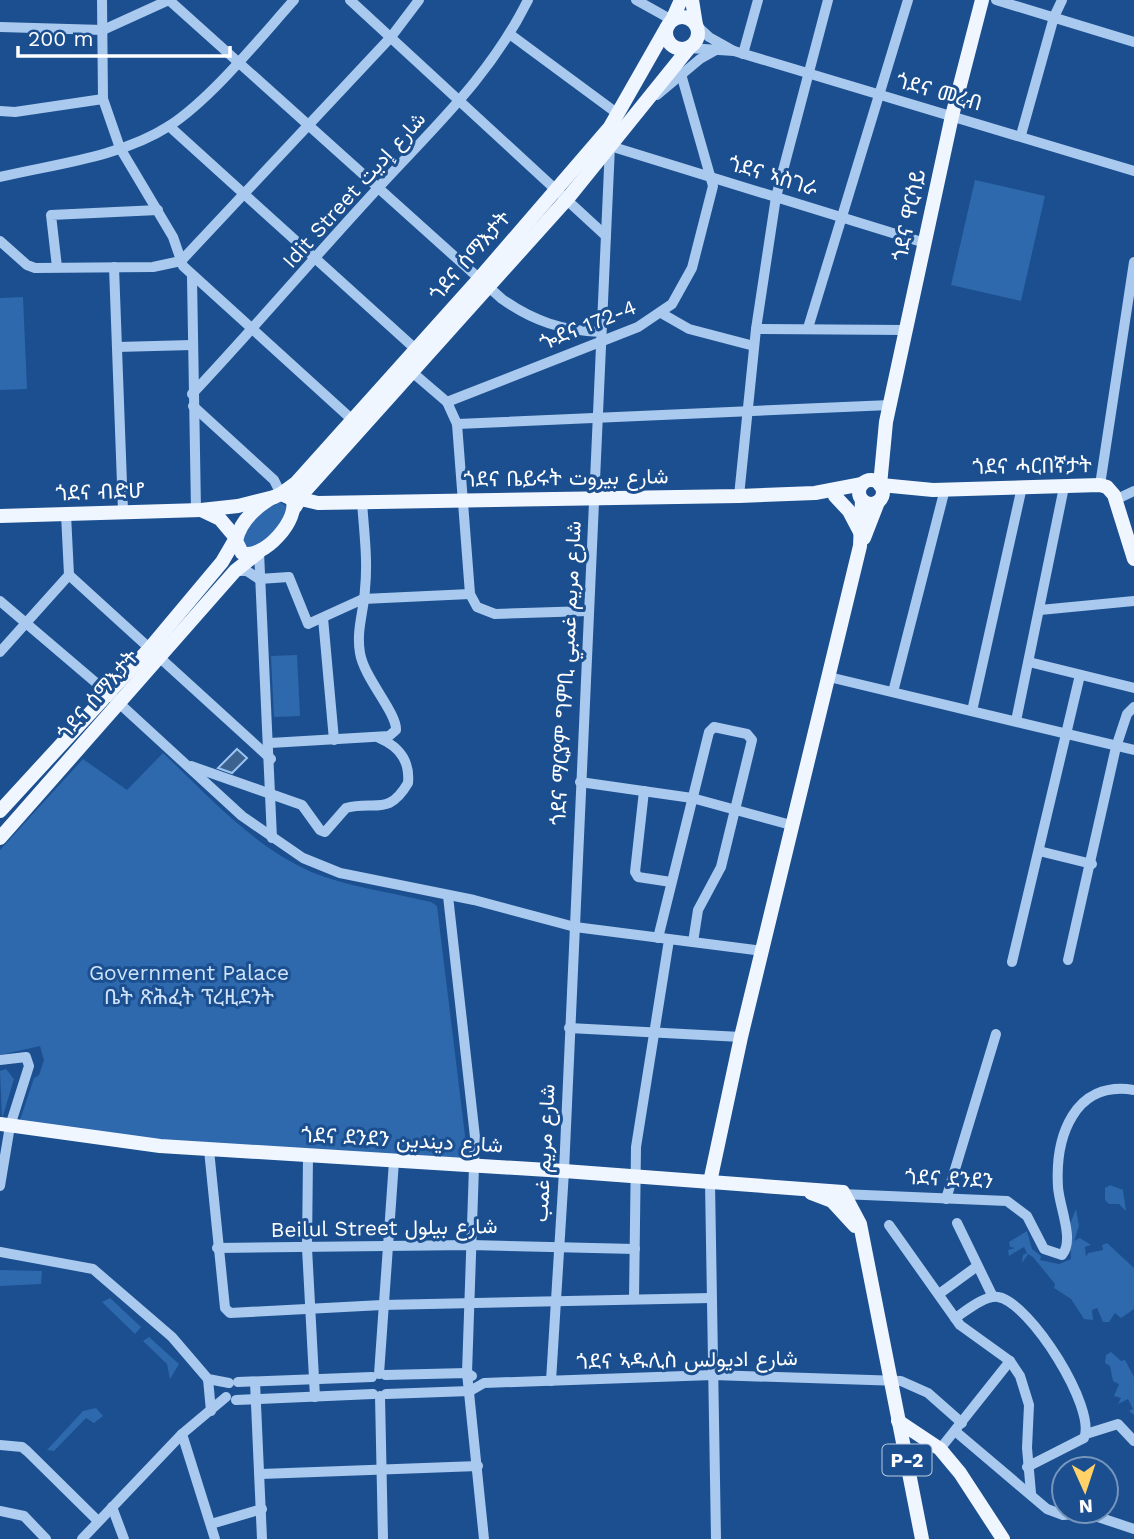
<svg xmlns="http://www.w3.org/2000/svg" width="1134" height="1539" font-family="'Work Sans',Vazirmatn,'Noto Sans Ethiopic',sans-serif">
  <rect width="100%" height="100%" fill="#1b4f8f"/>
  <g fill="#2e69ad">
    <polygon points="975,180 1045,196 1021,301 951,285"/>
    <polygon points="23,297 27,389 0,390 0,298"/>
    <path d="M280,502L287,507L277,530L252,549L241,545C248,520 258,514 280,502Z"/>
    <polygon points="297,655 300,716 274,717 271,656"/>
    <path d="M163,753C213,800 263,858 331,879C363,889 398,894 431,902L437,906L467,1152L463,1159L145,1142L19,1123L34,1078L39,1075L44,1060L40,1046L0,1055V850L83,759L127,790Z"/>
    <polygon points="6,1069 14,1079 2,1119 0,1071"/>
    <polygon points="1110,1185 1123,1190 1126,1211 1119,1204 1109,1204 1105,1200 1105,1188"/>
    <polygon points="1076,1209 1079,1226 1074,1241 1080,1238 1091,1245 1085,1247 1086,1257 1088,1253 1103,1250 1102,1245 1107,1243 1134,1268 1134,1309 1121,1318 1115,1313 1109,1322 1103,1322 1097,1308 1092,1310 1093,1320 1084,1319 1071,1299 1054,1288 1055,1284 1033,1257 1028,1254 1022,1263 1023,1255 1027,1253 1024,1247 1009,1256 1008,1250 1015,1248 1010,1247 1009,1242 1027,1231 1032,1249 1041,1256 1040,1260 1059,1264 1071,1259 1070,1224"/>
    <polygon points="0,1270 42,1271 41,1284 0,1286"/>
    <polygon points="110,1298 141,1327 135,1334 102,1302"/>
    <polygon points="149,1337 179,1364 170,1379 167,1364 143,1341"/>
    <polygon points="1111,1352 1121,1361 1125,1360 1134,1377 1134,1415 1129,1411 1133,1409 1128,1399 1118,1404 1121,1398 1114,1396 1119,1384 1113,1381 1110,1366 1105,1363 1106,1355"/>
    <polygon points="96,1408 103,1416 94,1423 86,1418 54,1451 47,1450 83,1411"/>
  </g>
  <polygon fill="#3c6290" stroke="#9cc4f0" stroke-width="2" points="237,749 247,758 232,773 218,768"/>
  <g fill="none" stroke-linecap="round" stroke-linejoin="round">
    <g stroke="#a9c9ee" stroke-width="10">
      <polyline points="102,0 103,99 120,148 173,237 183,266 358,425"/>
      <path d="M169,0L502,299C533,321 563,331 601,332"/>
      <polyline points="350,0 606,236"/>
      <polyline points="636,0 672,20"/>
      <polyline points="996,0 1134,42"/>
      <polyline points="0,27 103,30 169,0"/>
      <polyline points="511,35 618,114"/>
      <polyline points="689,48 734,51 709,37 696,25"/>
      <polyline points="734,51 1134,171"/>
      <polyline points="743,54 758,0"/>
      <polyline points="657,95 700,59 716,50"/>
      <polyline points="0,111 15,112 103,99"/>
      <polyline points="169,126 421,354"/>
      <polyline points="1021,135 1054,17 1062,0"/>
      <polyline points="610,146 925,243"/>
      <path d="M0,177C55,164 121,157 169,126C211,99 260,38 294,0"/>
      <polyline points="0,241 27,265 35,268 153,267 181,261 391,37 419,0"/>
      <polyline points="57,267 51,215 158,210"/>
      <polyline points="114,267 123,511"/>
      <polyline points="192,277 196,510"/>
      <polyline points="661,313 689,329 754,346"/>
      <polyline points="808,328 908,0"/>
      <polyline points="756,329 906,330"/>
      <polyline points="117,347 192,345"/>
      <polyline points="412,372 447,402 457,424 470,594 477,607 495,614 588,611"/>
      <path d="M192,394C256,326 316,255 379,187C436,125 490,76 528,0"/>
      <polyline points="447,402 638,327 672,304 692,268 713,186 681,74"/>
      <polyline points="193,406 274,480 281,494"/>
      <polyline points="457,424 890,405"/>
      <polyline points="1100,485 1134,262"/>
      <polyline points="739,496 756,329 776,197 828,0"/>
      <polyline points="1115,500 1134,491"/>
      <polyline points="259,552 272,838"/>
      <polyline points="235,571 247,571 259,579 289,577 308,624 363,599 470,594"/>
      <polyline points="69,575 271,759"/>
      <polyline points="0,601 108,693 242,816 303,858 340,873 474,900 575,927 763,951"/>
      <polyline points="1040,610 1134,601"/>
      <polyline points="323,618 334,740"/>
      <polyline points="0,652 69,575 66,514"/>
      <polyline points="1029,662 1134,688"/>
      <polyline points="829,677 1134,750"/>
      <polyline points="893,692 945,489"/>
      <polyline points="972,711 1022,487"/>
      <polyline points="1016,721 1064,487"/>
      <path d="M270,743L389,736L396,730C397,713 364,678 360,653C356,630 364,611 365,589C368,560 364,531 362,502"/>
      <path d="M191,766L302,805L320,830L325,832L346,808C375,800 388,817 408,783C410,761 400,747 379,738"/>
      <polyline points="580,782 692,798 791,825"/>
      <polyline points="644,791 635,872 638,877 671,882"/>
      <polyline points="1039,851 1092,864"/>
      <polyline points="448,896 475,1137 467,1373 484,1539"/>
      <polyline points="658,938 709,732 714,727 747,734 752,740 721,867 698,910 693,942"/>
      <polyline points="1068,960 1116,747 1127,714 1134,707"/>
      <polyline points="1012,962 1080,675"/>
      <polyline points="569,1028 741,1037"/>
      <polyline points="0,1060 26,1057 29,1066 10,1126 0,1186"/>
      <polyline points="209,1150 225,1308 230,1313 382,1305 711,1298"/>
      <polyline points="308,1156 307,1248 315,1397"/>
      <polyline points="710,1182 716,1539"/>
      <path d="M841,1194L1007,1201L1027,1216L1044,1249L1062,1255C1075,1240 1059,1206 1058,1187C1055,1137 1074,1080 1134,1090"/>
      <polyline points="946,1199 996,1034"/>
      <polyline points="957,1223 993,1297"/>
      <polyline points="889,1225 960,1325 1010,1361 1020,1376 1029,1405 1027,1448 1031,1493"/>
      <polyline points="217,1248 471,1245 635,1249"/>
      <polyline points="0,1252 93,1269 172,1337 208,1379 229,1383"/>
      <polyline points="939,1294 976,1267"/>
      <polyline points="634,1299 636,1147 669,940"/>
      <path d="M955,1318C966,1311 985,1295 998,1297C1030,1302 1097,1409 1084,1438L1027,1467"/>
      <polyline points="379,1374 394,1161"/>
      <polyline points="385,1375 467,1373 472,1376"/>
      <polyline points="208,1379 211,1411"/>
      <polyline points="551,1381 564,1171 610,146"/>
      <polyline points="238,1382 372,1377"/>
      <polyline points="255,1382 262,1539"/>
      <polyline points="386,1394 470,1391 484,1383 713,1375 901,1381 928,1393 962,1423"/>
      <polyline points="380,1396 383,1539"/>
      <polyline points="236,1400 373,1394"/>
      <polyline points="955,1431 1047,1509 1063,1515 1086,1513 1134,1529"/>
      <polyline points="182,1434 215,1539"/>
      <polyline points="1086,1434 1118,1424 1134,1441"/>
      <polyline points="0,1445 22,1447 27,1451 98,1521"/>
      <polyline points="940,1449 1010,1361"/>
      <polyline points="261,1474 478,1466"/>
      <polyline points="112,1507 124,1539"/>
      <polyline points="0,1511 24,1516 46,1539"/>
      <polyline points="211,1524 262,1509"/>
      <polyline points="82,1539 182,1434 226,1397"/>
    </g>
    <g stroke="#f0f6ff" stroke-width="14">
      <polyline points="692,0 696,25"/>
      <circle cx="682" cy="33" r="16"/>
      <polyline points="672,20 681,0"/>
      <circle cx="871" cy="492" r="12"/>
      <polyline points="880,485 886,422 952,116 982,0"/>
      <polyline points="881,485 933,490 1100,485 1107,487 1114,495 1134,559"/>
      <polyline points="281,494 296,483 479,279 610,127 667,27"/>
      <path d="M281,494L292,499C301,518 263,561 242,553L236,541C240,519 262,501 281,494Z"/>
      <polyline points="835,496 849,511 860,532"/>
      <polyline points="292,497 318,503 739,496 815,493 862,484"/>
      <polyline points="295,507 305,491 568,198 689,48"/>
      <polyline points="0,516 201,510 238,506 274,497"/>
      <polyline points="864,538 878,502"/>
      <polyline points="0,811 150,648 222,562 236,538 220,519 201,510"/>
      <polyline points="0,838 235,571 259,552"/>
      <polyline points="0,1124 160,1146 564,1171 843,1192 860,1224 922,1539"/>
      <polyline points="710,1182 741,1037 860,546 862,500"/>
      <polyline points="811,1193 832,1201 855,1226"/>
      <polyline points="898,1421 940,1449 960,1473 1003,1539"/>
    </g>
  </g>
  <g text-anchor="middle" stroke-width="6" stroke-linejoin="round" paint-order="stroke">
    <rect fill="#1b4f8f" stroke="#bbcadd" stroke-width="2" x="882.5" y="1444.5" width="49" height="31" rx="5"/>
    <g font-size="19" font-weight="bold" fill="#fff">
      <text x="907" y="1467">P-2</text>
    </g>
    <g font-size="21" fill="#fff" stroke="#1b4f8f">
      <text transform="translate(939 92) rotate(16)" y="7">ጎደና መረብ</text>
      <text transform="translate(773 176) rotate(17)" y="7">ጎደና ኣስገራ</text>
      <text transform="translate(354 190) rotate(-48)" y="7">Idit Street شارع إديت</text>
      <text transform="translate(909 215) rotate(-78)" y="7">ጎደና ዋርሳይ</text>
      <text transform="translate(470 256) rotate(-49)" y="7">ጎደና ሰማእታት</text>
      <text transform="translate(588 325) rotate(-22)" y="7">ጐደና 172-4</text>
      <text transform="translate(1032 466) rotate(-1)" y="7">ጎደና ሓርበኛታት</text>
      <text transform="translate(566 478) rotate(-1)" y="7">ጎደና ቤይሩት شارع بيروت</text>
      <text transform="translate(100 492) rotate(-2)" y="7">ጎደና ብድሆ</text>
      <text transform="translate(566 673) rotate(-87)" y="7">ጎደና ማርያም ግምቢ شارع مريم غمبي</text>
      <text transform="translate(98 695) rotate(-49)" y="7">ጎደና ሰማእታት</text>
      <text transform="translate(402 1140) rotate(3)" y="7">ጎደና ደንደን شارع ديندين</text>
      <text transform="translate(544 1153) rotate(-87)" y="7">شارع مريم غمب</text>
      <text transform="translate(949 1179) rotate(3)" y="7">ጎደና ደንደን</text>
      <text transform="translate(384 1228) rotate(-1)" y="7">Beilul Street شارع بيلول</text>
      <text transform="translate(687 1360) rotate(-1)" y="7">ጎደና ኣዱሊስ شارع اديولس</text>
    </g>
    <g font-size="21" fill="#cfe3fa" stroke="#1b4f8f">
      <text x="189" y="980">Government Palace<tspan x="189" dy="24">ቤት ጽሕፈት ፕረዚደንት</tspan></text>
    </g>
  </g>
  <g transform="translate(1085 1490) rotate(177)"><circle r="33" fill="#1b4f8f" stroke="#7695bc" stroke-width="2"/>
  <path d="M0-5L12 26L0 18L-12 26Z" fill="#ffd166"/>
  <text y="-10" font-size="19" font-weight="bold" text-anchor="middle" fill="#ffffff">N</text>
  </g>
  <path d="M18 46v10h212v-10" fill="none" stroke="#ffffff" stroke-width="3.5"/>
  <text x="28" y="46" font-size="21" fill="#ffffff" stroke="#1b4f8f" stroke-width="5" paint-order="stroke">200 m</text>
</svg>
